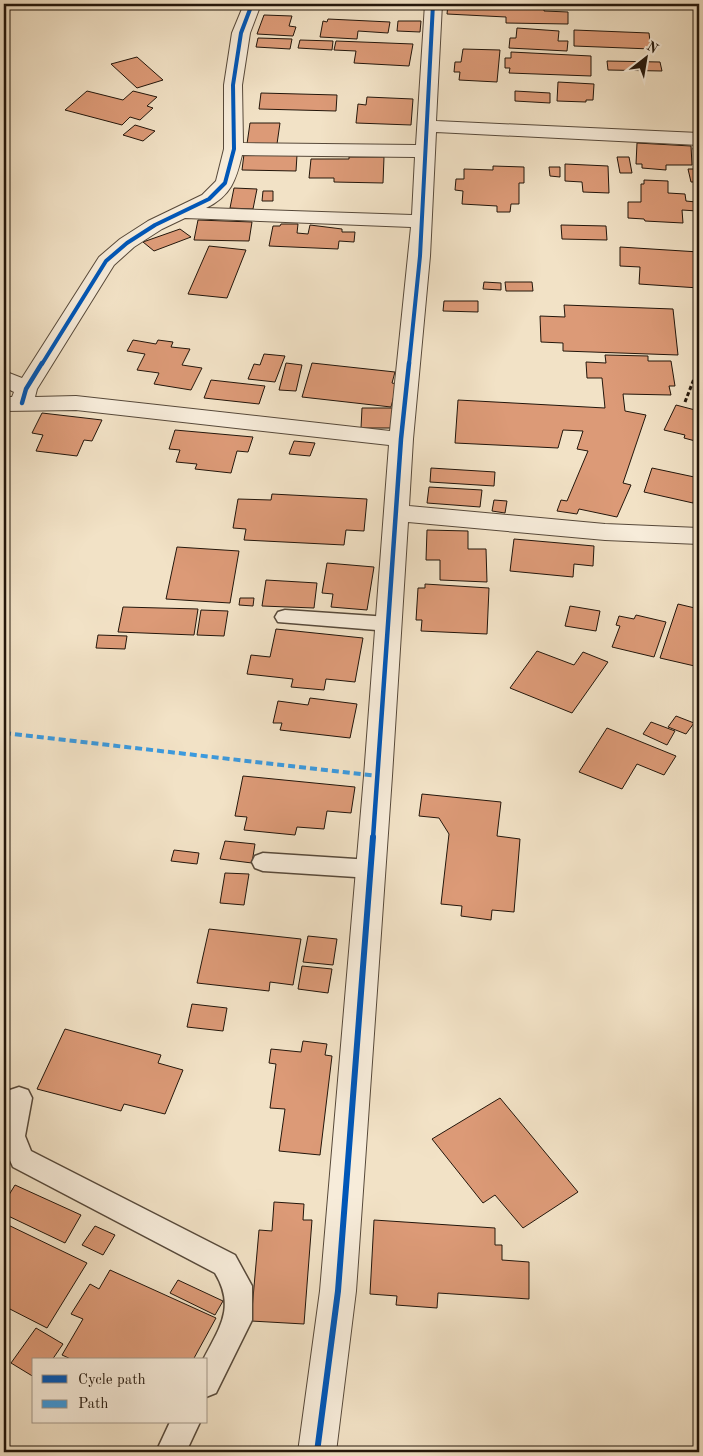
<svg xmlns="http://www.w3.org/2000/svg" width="703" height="1456" font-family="'Old Standard TT',serif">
  <rect width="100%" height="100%" fill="#f2e2c6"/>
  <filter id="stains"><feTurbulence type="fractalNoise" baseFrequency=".004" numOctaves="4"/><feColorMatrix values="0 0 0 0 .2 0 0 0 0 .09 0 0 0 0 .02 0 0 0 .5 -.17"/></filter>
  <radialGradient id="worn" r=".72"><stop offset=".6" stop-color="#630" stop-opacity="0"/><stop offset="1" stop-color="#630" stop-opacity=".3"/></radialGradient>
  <g fill="#dc9a77" stroke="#23160b">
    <polygon points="448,4 498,4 544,7 544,11 568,12 568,24 506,23 506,17 447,14"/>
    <polygon points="264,15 292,16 289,26 296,27 293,36 257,34"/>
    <polygon points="328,19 390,22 388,33 358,31 357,39 320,37 323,21 327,22"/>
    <polygon points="398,21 421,21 420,32 397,31"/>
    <polygon points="517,28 559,31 558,41 568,41 567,51 509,48 510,38 516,38"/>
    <polygon points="574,30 649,33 651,49 574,46"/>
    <polygon points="258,38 292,39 290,49 256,47"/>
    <polygon points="300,40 333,41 332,50 298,48"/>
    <polygon points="336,41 413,44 409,66 354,63 356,51 334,50"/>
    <polygon points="463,49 500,50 497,82 459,80 460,72 454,72 455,62 461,62"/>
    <polygon points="511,52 591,56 591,76 509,73 510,68 505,68 505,58 511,58"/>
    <polygon points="137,57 163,80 137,88 111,64"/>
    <polygon points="607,61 660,62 662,71 608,70"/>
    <polygon points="558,82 594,84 593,100 586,100 586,102 557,101"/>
    <polygon points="87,91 123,100 133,91 157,97 147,106 153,108 140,120 130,117 122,125 65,110"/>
    <polygon points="515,91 550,93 550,103 515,101"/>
    <polygon points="261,93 337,95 336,111 259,109"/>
    <polygon points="367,97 413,99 411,125 356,123 358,104 366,105"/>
    <polygon points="250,123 280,123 277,144 247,144"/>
    <polygon points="135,125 155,131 143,141 123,135"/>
    <polygon points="637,143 691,146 692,165 666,165 666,170 642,168 642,164 636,164"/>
    <polygon points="693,148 699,148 699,165 696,165"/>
    <polygon points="244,154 297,155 296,171 242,170"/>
    <polygon points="349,157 384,157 383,183 334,182 334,178 309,178 311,159 349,159"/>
    <polygon points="617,157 629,157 632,173 620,173"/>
    <polygon points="565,164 608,166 609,193 583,192 582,182 565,181"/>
    <polygon points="493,166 524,167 524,183 519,183 519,204 511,204 510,212 497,212 497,206 462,204 463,191 455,190 456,179 464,179 464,169 493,170"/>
    <polygon points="549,167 560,167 560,177 550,176"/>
    <polygon points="697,167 699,167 699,182 691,182 688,169 697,169"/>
    <polygon points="644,180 668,181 668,193 685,194 686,201 696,202 697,211 682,210 683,223 645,221 644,219 628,218 628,202 641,202 641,184 644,184"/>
    <polygon points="234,188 257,189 253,209 230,208"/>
    <polygon points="263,191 273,191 273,201 262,201"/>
    <polygon points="198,220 252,222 249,241 194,240"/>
    <polygon points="281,224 298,224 297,233 308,234 310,225 342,229 342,232 355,232 354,242 339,241 338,249 269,246 273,226 280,226"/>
    <polygon points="561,225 606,226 607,240 562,239"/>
    <polygon points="180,229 191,237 154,251 143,242"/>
    <polygon points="209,246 246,250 227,298 188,294"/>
    <polygon points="620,247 699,252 699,288 639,284 640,267 620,266"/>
    <polygon points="484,282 501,283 501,290 483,289"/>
    <polygon points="505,282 532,282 533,291 506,291"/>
    <polygon points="444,301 478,301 478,312 443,311"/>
    <polygon points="564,305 673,309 678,355 563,351 563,343 541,342 540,316 565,317"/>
    <polygon points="133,340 156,344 158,340 173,342 171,347 190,349 182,365 202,368 191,390 154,384 159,373 137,370 145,354 127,351"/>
    <polygon points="264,354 285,356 275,382 248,379 254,364 260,365"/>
    <polygon points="605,355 648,356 648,361 671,361 675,386 669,386 671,395 623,394 625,411 646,415 623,483 631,485 617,517 579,509 577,514 557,511 561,500 567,501 588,451 577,449 583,431 563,430 558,448 455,443 458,400 605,408 602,378 587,378 586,362 606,363"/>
    <polygon points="286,363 302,365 296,391 279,390"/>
    <polygon points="312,363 395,372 392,383 397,384 391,407 302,397"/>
    <polygon points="211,380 265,386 259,404 204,398"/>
    <polygon points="676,405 699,411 699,442 684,438 685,435 664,430"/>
    <polygon points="362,408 393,408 393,428 361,428"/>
    <polygon points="42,413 102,420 92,441 84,440 77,456 36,451 43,435 32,433"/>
    <polygon points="175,430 253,437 248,452 237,451 231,473 195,469 197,464 176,462 180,450 169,449"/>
    <polygon points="294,441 315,443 310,456 289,454"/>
    <polygon points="431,468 495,472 494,486 430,482"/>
    <polygon points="652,468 699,478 693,503 644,492"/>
    <polygon points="429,487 482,490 480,507 427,503"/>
    <polygon points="272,494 367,499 364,531 346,530 344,545 244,540 246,529 233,528 238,499 271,500"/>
    <polygon points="494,500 507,501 505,513 492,511"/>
    <polygon points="427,530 468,531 468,549 486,549 487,582 440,580 440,560 426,560"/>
    <polygon points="514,539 594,546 593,566 574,564 573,577 510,571"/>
    <polygon points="177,547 239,551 230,603 166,599"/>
    <polygon points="327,563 374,567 367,610 331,607 333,594 322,593"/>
    <polygon points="266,580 317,583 314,608 262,606"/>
    <polygon points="425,584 489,588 487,634 421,631 422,620 416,620 418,588 425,588"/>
    <polygon points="240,598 254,598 253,606 239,605"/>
    <polygon points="678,604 699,609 699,667 660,658"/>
    <polygon points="570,606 600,611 596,631 565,626"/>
    <polygon points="123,607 198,609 194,635 118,632"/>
    <polygon points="201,610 228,611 224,636 197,635"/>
    <polygon points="636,615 666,622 654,657 612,647 620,626 616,625 619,616 634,619"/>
    <polygon points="276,629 363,638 355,682 326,679 324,690 291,687 293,679 247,674 251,655 270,657"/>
    <polygon points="98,635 127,636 125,649 96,648"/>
    <polygon points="537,651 574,665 583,652 608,662 572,713 510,688"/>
    <polygon points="310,698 357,704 350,738 280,730 282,723 273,723 278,701 308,705"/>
    <polygon points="676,716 694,723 686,734 668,727"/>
    <polygon points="651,722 675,731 667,745 643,734"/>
    <polygon points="607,728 676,756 664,775 637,764 622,789 579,772"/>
    <polygon points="243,776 355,787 351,813 327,811 324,829 297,827 295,835 244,830 247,817 235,816"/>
    <polygon points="422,794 501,802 497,836 520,839 514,912 492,910 491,920 461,916 462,906 441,904 449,834 439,818 419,816"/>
    <polygon points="225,841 255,844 252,863 220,859"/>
    <polygon points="174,850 199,853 197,864 171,861"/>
    <polygon points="225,873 249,874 244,905 220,903"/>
    <polygon points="209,929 301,939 293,985 270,982 269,991 197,983"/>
    <polygon points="308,936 337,939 333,965 303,962"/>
    <polygon points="302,966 332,969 328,993 298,989"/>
    <polygon points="192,1004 227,1008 223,1031 187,1027"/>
    <polygon points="65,1029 161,1055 158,1063 183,1070 165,1114 124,1104 121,1111 37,1089"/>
    <polygon points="303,1041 327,1044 325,1055 332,1056 320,1155 279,1151 285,1109 270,1108 276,1064 269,1063 271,1049 301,1052"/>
    <polygon points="500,1098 578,1192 523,1228 495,1195 483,1203 432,1139"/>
    <polygon points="15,1185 81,1215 65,1243 4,1214 4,1203"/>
    <polygon points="274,1202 304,1204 303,1220 312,1220 304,1324 251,1321 259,1230 272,1231"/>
    <polygon points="374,1220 495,1228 495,1245 502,1245 502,1260 529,1262 529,1299 438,1293 437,1308 396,1305 397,1296 370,1294"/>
    <polygon points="4,1223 87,1263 47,1328 4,1306"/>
    <polygon points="95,1226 115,1235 103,1255 82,1245"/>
    <polygon points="110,1270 216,1318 193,1360 73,1360 62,1355 83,1319 71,1314 90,1284 99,1289"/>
    <polygon points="178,1280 223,1301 215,1315 170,1293"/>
    <polygon points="36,1328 63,1344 52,1360 34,1360 34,1377 11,1363"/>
    <polygon points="216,1447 253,1449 253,1452 215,1452"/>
  </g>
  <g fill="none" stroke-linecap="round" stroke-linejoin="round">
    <g stroke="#57493a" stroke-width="3">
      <g id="lane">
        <polygon points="285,610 389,617 396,619 399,624 396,629 389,631 278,622 275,617 278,612"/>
        <polygon points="263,853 371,860 379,863 382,869 379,875 371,878 263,871 255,868 252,862 255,856"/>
        <path d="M19,1087L28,1090L32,1098L25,1136L31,1151L235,1255L252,1286V1320L216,1393L206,1397V1360H203C219,1328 236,1308 215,1273L13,1167L4,1147V1112L10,1090Z"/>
        <polygon points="170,1422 200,1422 186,1452 156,1452"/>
      </g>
    </g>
    <g stroke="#57493a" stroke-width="2">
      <path id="street" d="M244,4H261L250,33L242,85L243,143L416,145L425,4H442L436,121L699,133V145L436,132L430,256L413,439L409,506L605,524L699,528V544L605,540L408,522L392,776L356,1291L336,1452H298L320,1291L364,776L389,445L76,410L4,411V397H12L14,392L4,387V371L22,378L99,257L120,239L148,221L202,195L216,181L224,149V85L232,33ZM242,155L415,157L412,215L206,208C231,196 236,180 242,155ZM185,218L411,227L390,431L76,396L35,397L37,389L114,265L134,247L162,229Z"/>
    </g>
    <polyline stroke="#23160b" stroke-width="3" stroke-dasharray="4 2.5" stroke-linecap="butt" points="685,402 699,366"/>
    <use href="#lane" fill="#f7ecda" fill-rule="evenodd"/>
    <use href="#street" fill="#f7ecda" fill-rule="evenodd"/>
    <polyline stroke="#3c9ade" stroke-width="4" stroke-dasharray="7 4" stroke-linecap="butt" points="4,733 378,776"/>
    <g stroke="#f7ecda" stroke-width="6">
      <g id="cycleway-far2">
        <polyline points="42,364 106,261 127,243 155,225 209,199 225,183 234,149 233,85 241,33 252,4"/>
        <polyline points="409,364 420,256 433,4"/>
      </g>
    </g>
    <g stroke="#f7ecda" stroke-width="8">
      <g id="cycleway-far1">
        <polyline points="22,403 26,389 42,363"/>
        <polyline points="373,838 401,439 409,363"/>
      </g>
    </g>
    <g stroke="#f7ecda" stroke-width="9">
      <polyline id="cycleway" points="317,1452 338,1291 373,837"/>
    </g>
    <use href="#cycleway-far2" stroke="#0057b8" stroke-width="4"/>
    <use href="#cycleway-far1" stroke="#0057b8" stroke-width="4.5"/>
    <use href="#cycleway" stroke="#0057b8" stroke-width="6"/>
  </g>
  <rect width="703" height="1456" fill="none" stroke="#f2e2c6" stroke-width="20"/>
  <rect x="5" y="5" width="693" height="1446" fill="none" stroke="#23160b" stroke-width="2.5"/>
  <rect x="10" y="10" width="683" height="1436" fill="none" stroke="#23160b"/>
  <rect x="32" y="1358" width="175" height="65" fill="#f7ecda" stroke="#a29687"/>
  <rect x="42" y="1375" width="25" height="8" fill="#0057b8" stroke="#a29687"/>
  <text x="78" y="1384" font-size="15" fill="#23160b">Cycle path</text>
  <rect x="42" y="1400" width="25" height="8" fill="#3c9ade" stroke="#a29687"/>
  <text x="78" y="1408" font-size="15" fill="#23160b">Path</text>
  <g transform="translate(646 58) rotate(31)" stroke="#f7ecda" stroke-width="4" paint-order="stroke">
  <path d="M0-4L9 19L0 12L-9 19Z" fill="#23160b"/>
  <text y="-8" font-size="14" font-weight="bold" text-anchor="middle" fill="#23160b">N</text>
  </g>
  <rect width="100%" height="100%" filter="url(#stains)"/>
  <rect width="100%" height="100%" fill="url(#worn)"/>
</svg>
